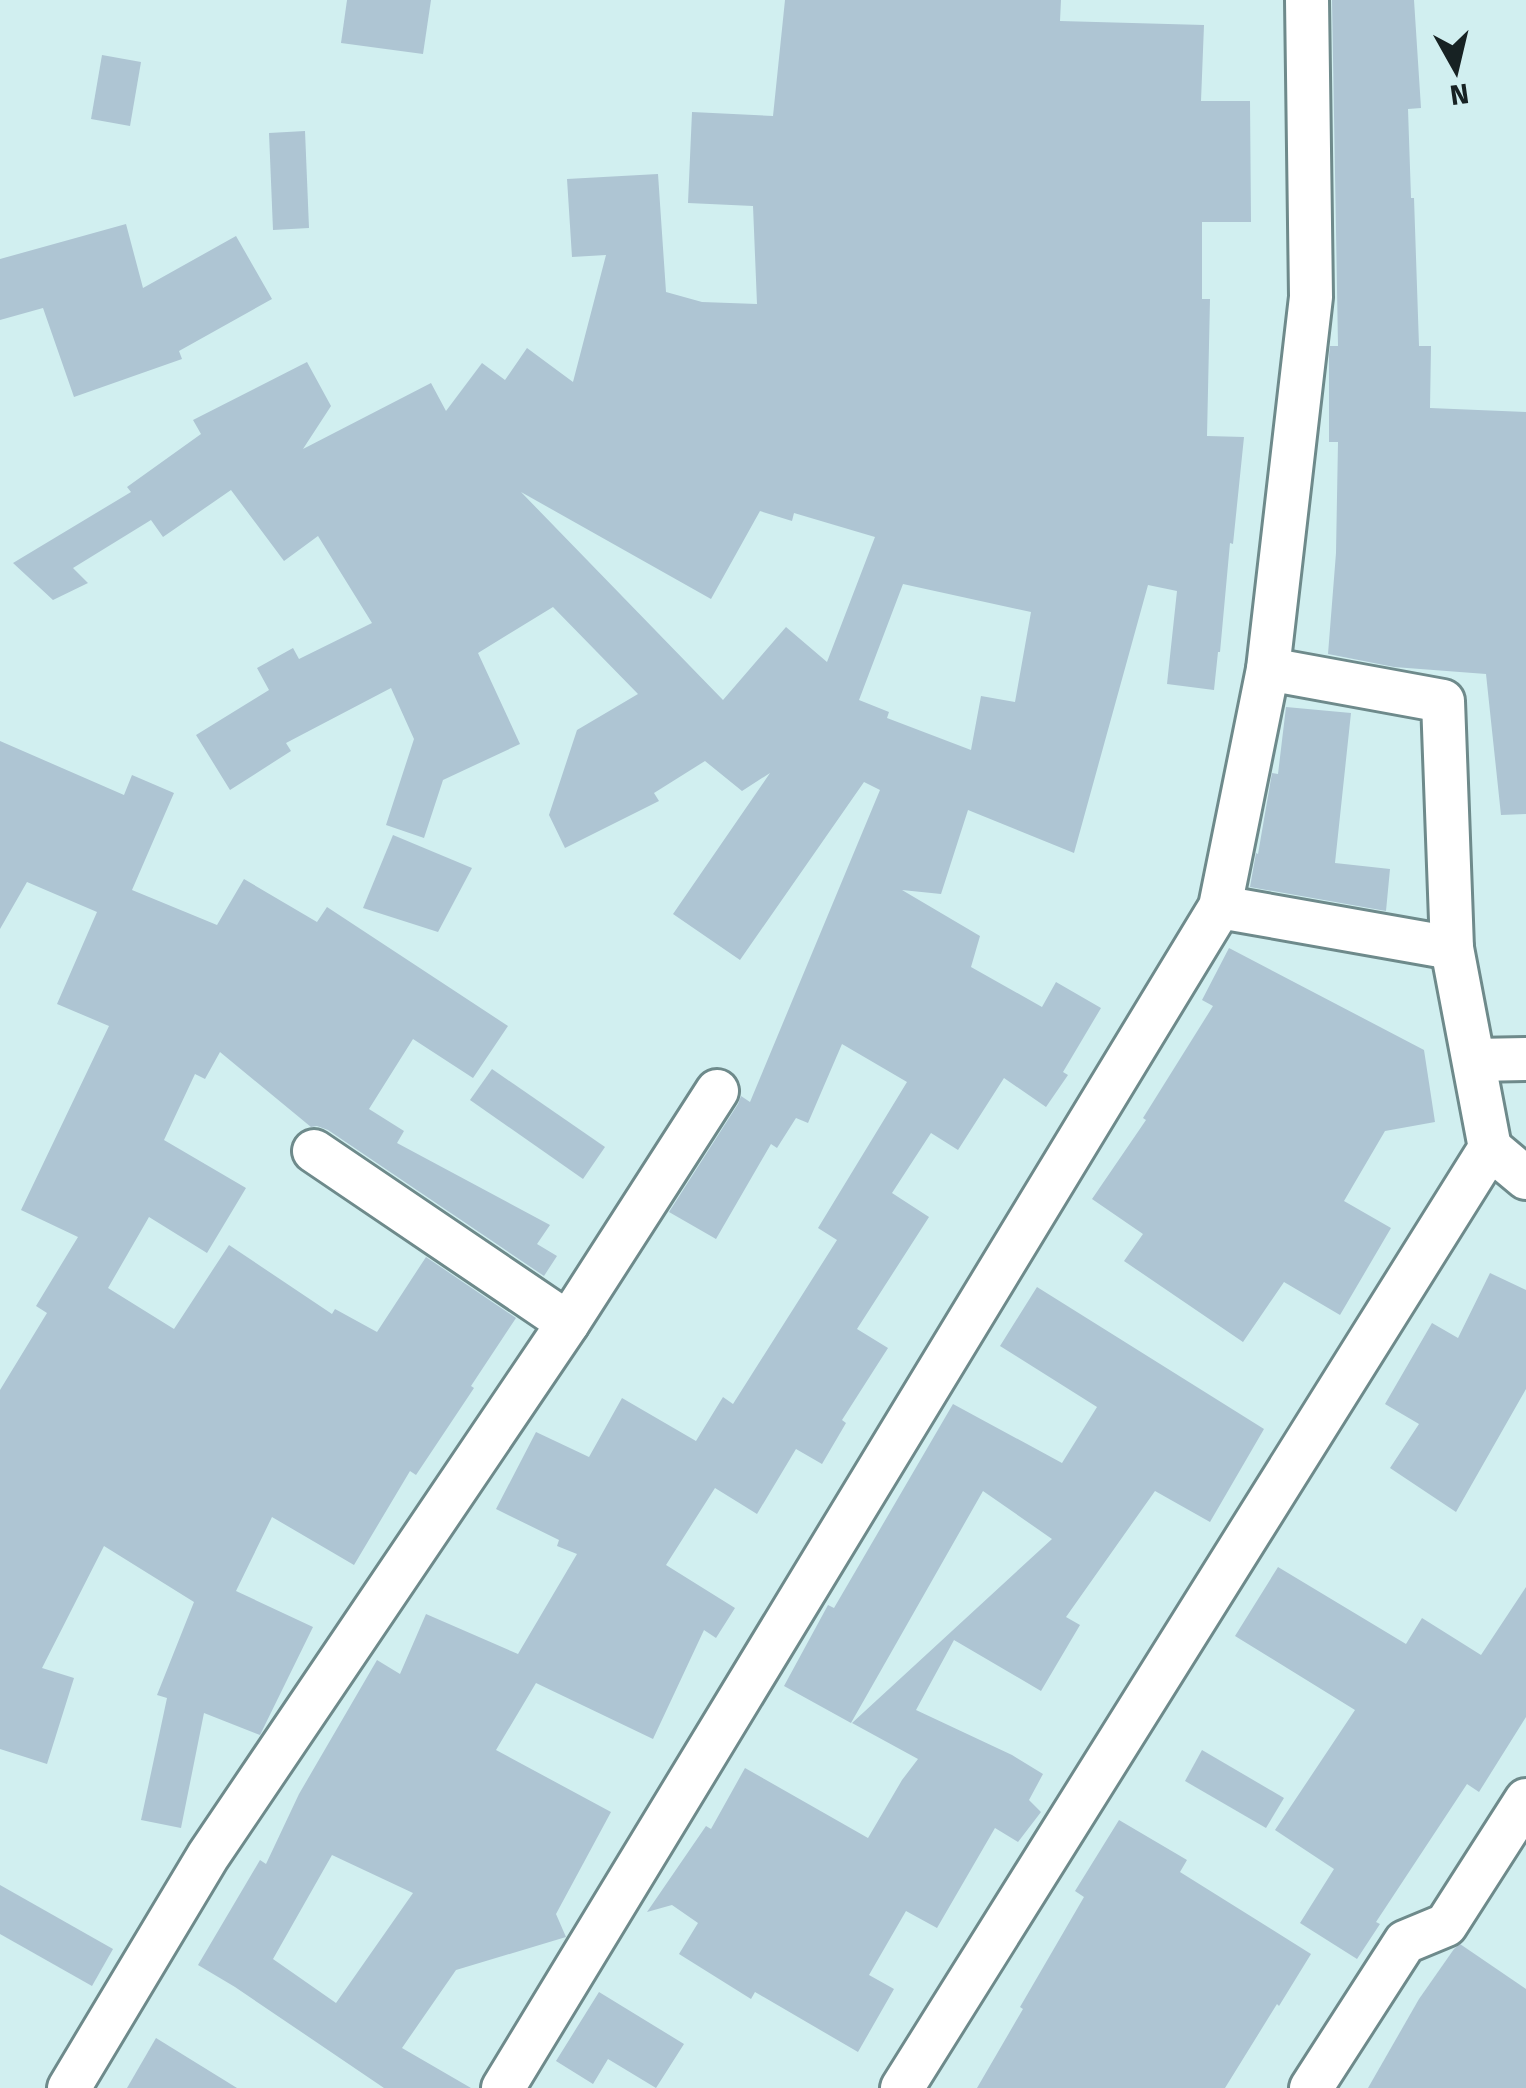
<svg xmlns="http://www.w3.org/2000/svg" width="1526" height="2088" font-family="'Fira Sans',sans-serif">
  <rect width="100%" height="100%" fill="#d1eff0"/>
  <g fill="#aec5d3" fill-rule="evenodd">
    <polygon points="347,0 431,0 423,54 341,43"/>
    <path d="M785,0H1061L1060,21L1204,25L1201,101H1250L1251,222H1202V299H1210L1207,436L1244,437L1233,544L1230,543L1220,652H1218L1214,690L1167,684L1177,591L1148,585L1074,853L968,810L941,894L902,890L980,936L971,967L1042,1007L1056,982L1101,1008L1063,1072L1068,1075L1046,1107L1004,1078L958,1150L931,1133L892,1193L929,1217L857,1329L888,1348L842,1420L846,1423L822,1464L796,1449L757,1514L715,1488L666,1565L735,1608L716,1638L704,1630L653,1739L536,1683L496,1750L611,1812L556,1914L566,1937L456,1970L402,2048L471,2088H384L235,1987L198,1965L260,1860L266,1864L299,1794L377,1660L400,1674L426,1614L518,1654L577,1554L557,1546L559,1540L496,1509L536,1432L589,1457L622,1398L696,1441L723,1397L733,1404L837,1240L818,1228L907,1082L842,1044L808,1123L796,1118L777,1148L771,1144L716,1239L669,1212L738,1104L741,1096L750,1102L880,790L864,782L740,960L673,914L770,773L742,791L705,761L654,793L659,801L565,848L549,815L577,730L638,694L553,607L478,653L520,744L443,780L424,838L386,825L414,739L391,688L286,743L291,751L230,790L196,735L269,690L257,668L293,648L299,659L372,623L318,536L284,561L231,490L163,537L151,520L73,568L88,583L53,600L13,563L131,492L127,487L201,434L193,420L307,362L331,406L303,449L431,383L446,411L482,363L505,380L527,348L573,382L606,255L572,257L567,179L658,174L666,292L702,302L757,304L753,206L688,203L692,112L773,116ZM521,492L711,599L760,511L792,521L794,513L875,537L827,662L786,627L723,700ZM903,584L1031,612L1015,702L981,696L971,750L887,718L889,712L859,700ZM332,1855L413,1893L336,2003L273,1959Z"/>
    <polygon points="1332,0 1414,0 1421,108 1408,109 1411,198 1414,198 1419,346 1431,346 1430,408 1526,412 1526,814 1501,815 1486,674 1394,667 1328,654 1336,553 1338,442 1329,442 1329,355 1330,346 1338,346"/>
    <polygon points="102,55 141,62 130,126 91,119"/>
    <polygon points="305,131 309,228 273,230 269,133"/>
    <polygon points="126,224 143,288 236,236 272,299 179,351 182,359 74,397 43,308 0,320 0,259"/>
    <polygon points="1286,707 1351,713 1335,863 1390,869 1386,911 1250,887 1256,853 1258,854 1272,773 1278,774"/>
    <polygon points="0,741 124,795 132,775 174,793 132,890 217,925 244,879 317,922 327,907 508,1026 473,1078 413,1039 369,1109 404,1131 397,1143 550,1225 537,1244 557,1256 544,1276 328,1130 317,1126 311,1127 220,1052 205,1079 195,1074 164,1140 246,1188 207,1253 149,1217 108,1288 174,1329 229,1245 332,1314 335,1309 377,1332 426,1257 516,1318 471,1386 474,1388 416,1475 410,1471 354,1565 272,1517 236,1591 313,1627 260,1735 204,1713 181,1828 141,1820 167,1698 157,1695 194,1602 104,1546 42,1668 74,1678 47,1764 0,1749 0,1390 47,1313 36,1306 78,1237 21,1210 109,1026 57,1004 97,912 27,882 0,929"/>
    <polygon points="393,835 472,868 438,932 363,908"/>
    <polygon points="1229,948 1424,1050 1435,1122 1385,1131 1344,1201 1391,1228 1340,1315 1284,1282 1243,1342 1124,1261 1143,1234 1092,1199 1146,1120 1143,1118 1213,1006 1202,1000"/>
    <polygon points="492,1069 605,1147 583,1179 470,1100"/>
    <polygon points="1490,1273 1526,1290 1526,1389 1456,1512 1390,1468 1419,1424 1385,1404 1432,1323 1458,1338"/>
    <polygon points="1037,1287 1264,1429 1210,1522 1155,1491 1066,1617 1080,1625 1041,1691 954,1640 916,1710 1012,1755 1043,1774 1029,1800 1041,1812 1018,1842 995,1828 937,1928 906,1911 869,1975 894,1989 858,2052 755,1992 751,1999 679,1954 698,1923 672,1905 647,1912 706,1826 711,1829 745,1768 868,1838 902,1780 918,1759 852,1723 1052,1539 983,1491 851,1723 784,1686 828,1605 834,1608 953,1404 1062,1463 1097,1407 1000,1346"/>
    <polygon points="1278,1567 1406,1644 1422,1618 1481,1655 1526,1587 1526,1717 1479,1792 1467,1784 1376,1922 1380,1924 1357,1959 1300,1923 1334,1869 1275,1830 1355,1710 1235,1636"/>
    <polygon points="1202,1750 1284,1798 1266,1828 1185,1781"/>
    <polygon points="1119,1820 1187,1860 1180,1872 1311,1954 1279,2006 1277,2004 1225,2088 977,2088 1023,2009 1020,2007 1084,1897 1075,1891"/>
    <polygon points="0,1885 113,1949 92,1986 0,1934"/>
    <polygon points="1460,1944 1526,1989 1526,2088 1368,2088 1419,1999 1454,1949"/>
    <polygon points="599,1992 684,2044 656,2088 608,2059 593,2084 556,2061"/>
    <polygon points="156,2038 237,2088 127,2088"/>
  </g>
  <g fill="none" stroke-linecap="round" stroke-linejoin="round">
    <g stroke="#6e8a8b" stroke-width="48">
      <g id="street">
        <polyline points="1220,907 1452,948"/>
        <polyline points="1475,1060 1526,1059"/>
        <polyline points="1490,1148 1526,1178"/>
        <polyline points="314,1151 568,1323"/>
        <polyline points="69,2088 208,1856 568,1323 717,1091"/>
        <polyline points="503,2088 1220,907 1268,669 1311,297 1307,0"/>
        <polyline points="902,2088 1490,1148 1452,948 1443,701 1268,669"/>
        <polyline points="1311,2088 1405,1942 1446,1925 1526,1800"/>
      </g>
    </g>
    <use href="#street" stroke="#fff" stroke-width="42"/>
  </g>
  <g transform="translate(1456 70) rotate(172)" stroke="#d1eff0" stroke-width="8" paint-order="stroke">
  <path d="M0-8L18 38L0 25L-18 38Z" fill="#172223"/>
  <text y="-15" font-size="28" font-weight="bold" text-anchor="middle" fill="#172223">N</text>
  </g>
</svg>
